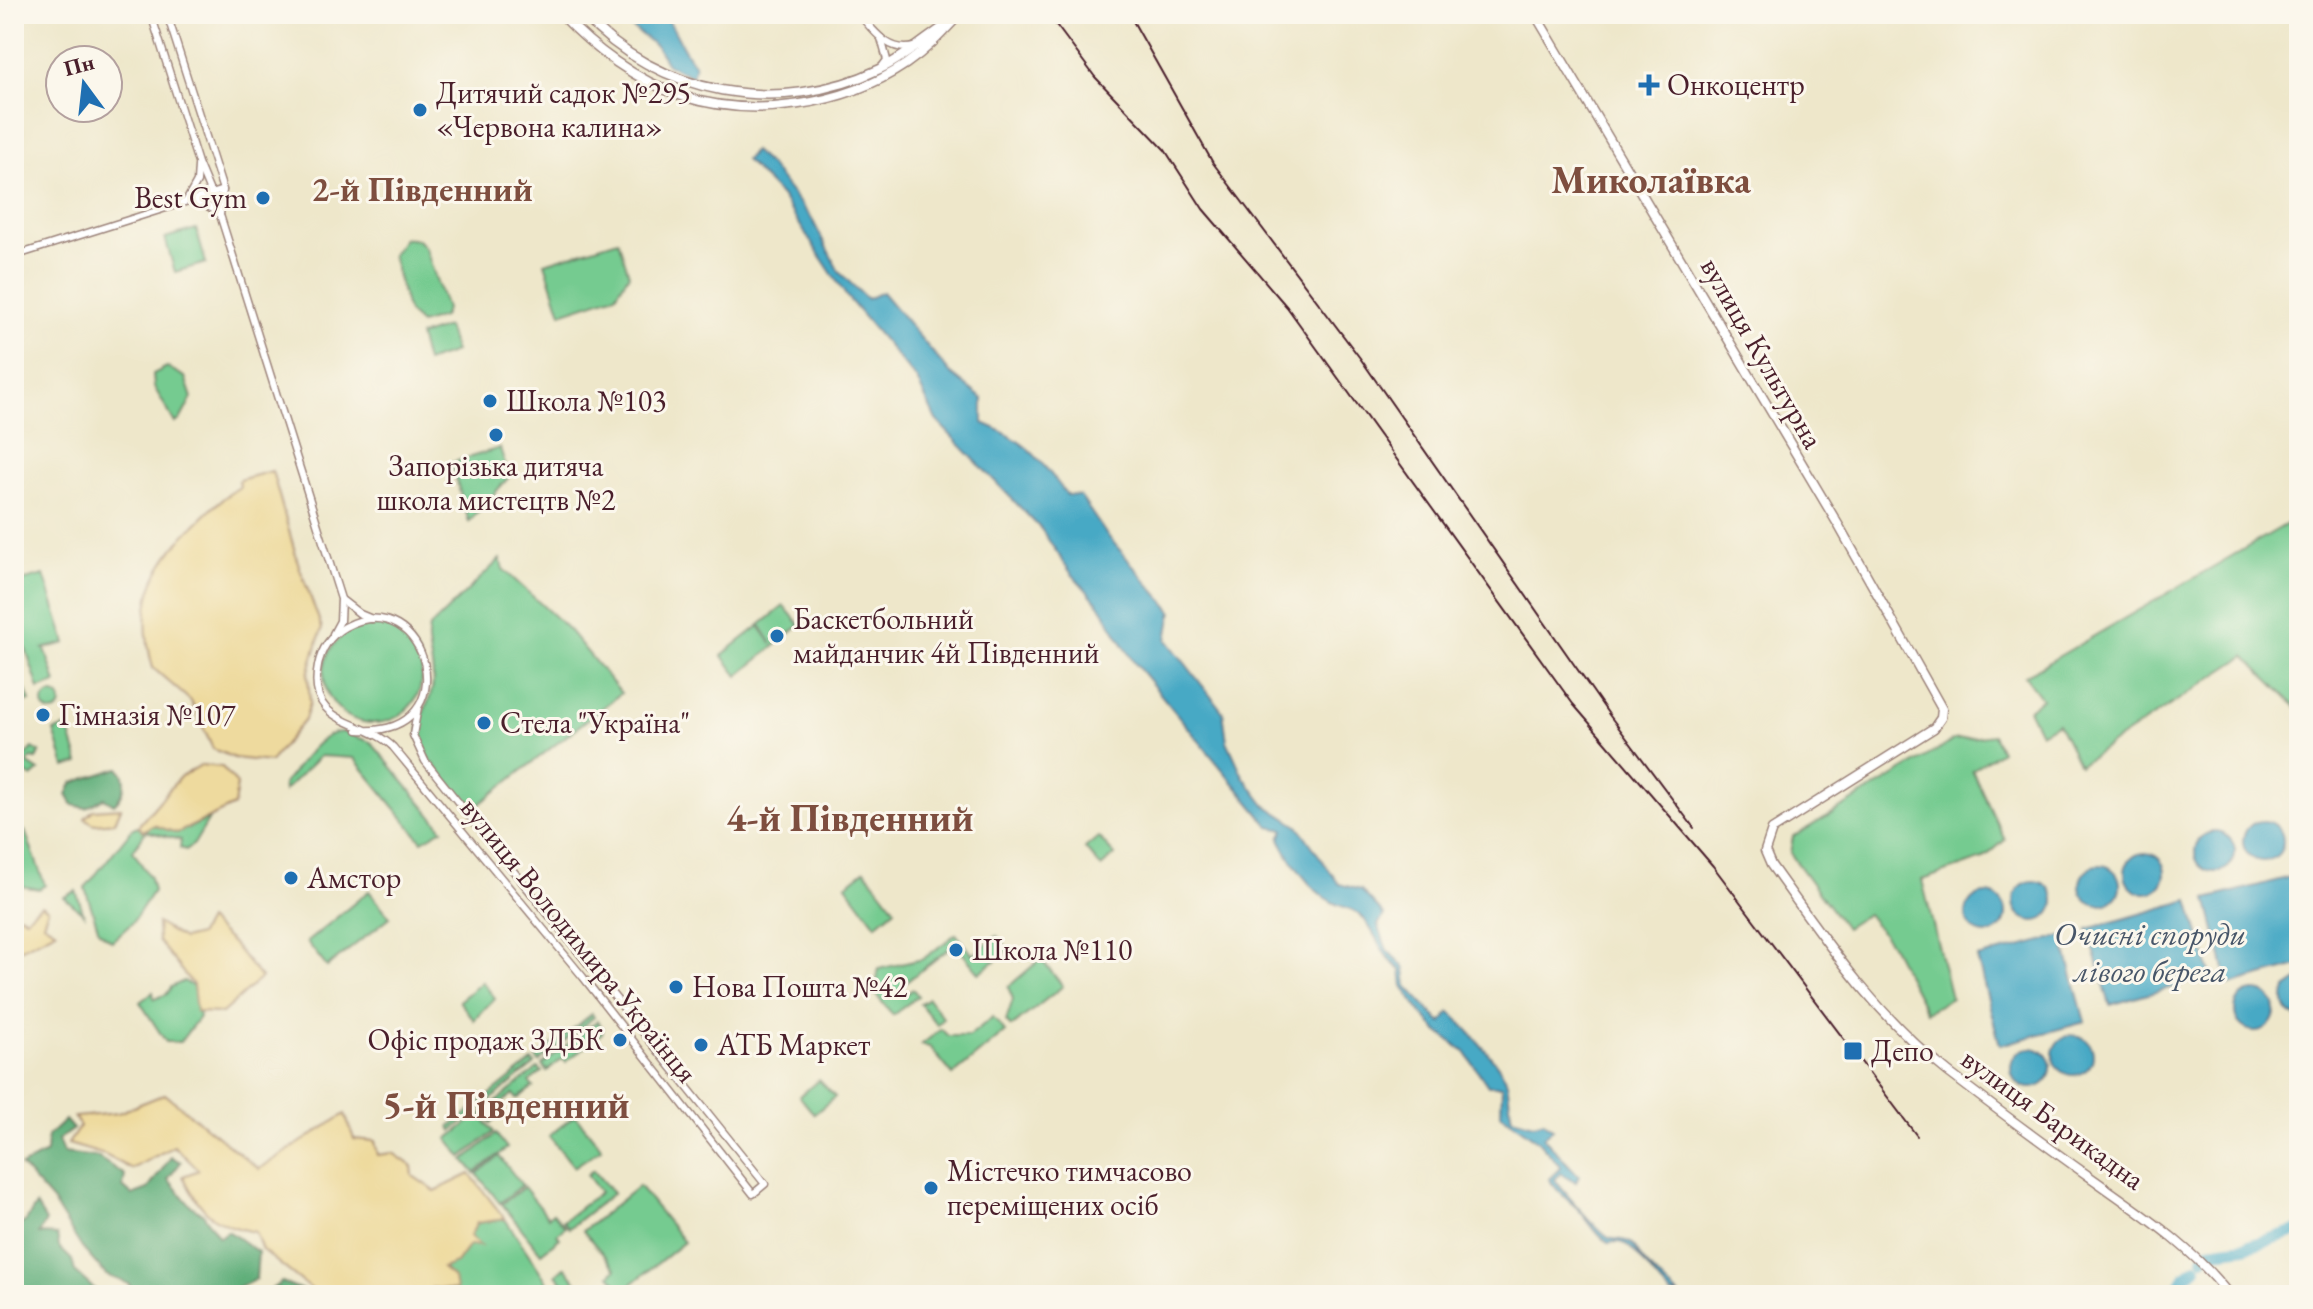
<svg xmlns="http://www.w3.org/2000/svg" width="2313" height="1309" font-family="'EB Garamond',serif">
  <rect width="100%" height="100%" fill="#fbf7ec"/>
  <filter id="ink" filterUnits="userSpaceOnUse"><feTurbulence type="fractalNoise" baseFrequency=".0125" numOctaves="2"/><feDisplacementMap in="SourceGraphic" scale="16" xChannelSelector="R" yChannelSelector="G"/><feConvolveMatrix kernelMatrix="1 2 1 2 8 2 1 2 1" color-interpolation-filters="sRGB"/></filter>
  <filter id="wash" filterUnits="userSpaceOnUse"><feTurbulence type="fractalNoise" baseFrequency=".006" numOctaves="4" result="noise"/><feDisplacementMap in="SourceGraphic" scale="32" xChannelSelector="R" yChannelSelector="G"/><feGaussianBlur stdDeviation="1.8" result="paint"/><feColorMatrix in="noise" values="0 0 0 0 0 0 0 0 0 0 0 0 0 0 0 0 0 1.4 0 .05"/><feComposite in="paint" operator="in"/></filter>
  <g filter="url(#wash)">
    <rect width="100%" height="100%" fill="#eee7ca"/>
    <g fill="#75cb90" stroke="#60755e" stroke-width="2">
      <polygon points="196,229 206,263 175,272 165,238"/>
      <polygon points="404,238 418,240 426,249 446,309 443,317 420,324 408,313 392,255"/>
      <polygon points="618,240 629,274 616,295 561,313 545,263"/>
      <polygon points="447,327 455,352 426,362 419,336"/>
      <polygon points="167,367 185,377 192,398 180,420 175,423 154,387 153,374"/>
      <polygon points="500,448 509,477 469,522 451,463"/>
      <polygon points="2299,517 2299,710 2245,656 2079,765 2058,723 2040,733 2028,709 2042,699 2025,676"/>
      <path d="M500,559L503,569L569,630L621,693L477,806L469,803C451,782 410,750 421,719C426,705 434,693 433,677C433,659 425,646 429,628Z"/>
      <polygon points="44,575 66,643 42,649 45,649 56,683 39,689 14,613 14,583"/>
      <polygon points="784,606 800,625 738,676 722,655 759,626 772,644 760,625"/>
      <circle cx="373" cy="674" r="49"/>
      <polygon points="20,675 30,701 14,706 14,677"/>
      <circle cx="52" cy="703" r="9"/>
      <polygon points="68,727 79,763 65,767 54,731"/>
      <path d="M342,732L371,742L443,829L422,841L354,758L320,756L284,791L283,784C298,768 319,731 342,732Z"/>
      <polygon points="1993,735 2001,751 1972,770 2005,840 1983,859 1922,880 1951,998 1926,1012 1890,943 1867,914 1845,928 1790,853 1793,837 1954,740"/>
      <polygon points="33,748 40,752 36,759 32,758 27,763 39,771 32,777 14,766 16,756 24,758"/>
      <polygon points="209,819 194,844 186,850 180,848 181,840 146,831 133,851 150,878 153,891 132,923 112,941 99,931 85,888 133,828 138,826 143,831 153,825 177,833"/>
      <polygon points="14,821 19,834 25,831 45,885 39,889 20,886 15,880"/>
      <polygon points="1098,837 1115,855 1101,867 1085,848"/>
      <polygon points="865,870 895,909 876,925 846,885"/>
      <polygon points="76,891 84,914 64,897"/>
      <polygon points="369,891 390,917 327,967 307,942"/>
      <polygon points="956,934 973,955 997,936 1009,950 979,973 955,944 901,986 907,993 913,989 918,996 893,1015 876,995 878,969 923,959"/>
      <polygon points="1041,959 1063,986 1011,1027 1006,1021 1013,999 1008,987"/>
      <polygon points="184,981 193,987 199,1017 180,1042 166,1042 140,1002 153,992 154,999 167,994 171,987"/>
      <polygon points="482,982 495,998 474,1020 459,1001"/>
      <polygon points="928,998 943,1018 937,1025 920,1004"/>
      <polygon points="592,1014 594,1017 539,1062 536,1058"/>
      <polygon points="993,1017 1005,1032 953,1075 930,1047 921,1045 941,1029 948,1036 969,1036"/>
      <polygon points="597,1021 603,1028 602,1033 566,1062 562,1059 547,1071 542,1065"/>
      <polygon points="532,1061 535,1064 452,1131 450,1127"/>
      <polygon points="538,1068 542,1072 529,1082 533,1087 517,1099 513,1094 490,1112 495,1120 491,1123 482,1113"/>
      <polygon points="819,1080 835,1097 814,1114 799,1096"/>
      <polygon points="479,1114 494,1132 462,1157 448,1139"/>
      <polygon points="575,1115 602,1148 574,1167 549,1136"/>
      <polygon points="496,1134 507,1148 475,1173 464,1160"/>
      <polygon points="499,1156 522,1185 500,1203 477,1174"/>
      <polygon points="593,1170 613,1193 569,1228 563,1221 600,1192 587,1175"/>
      <polygon points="639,1186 684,1242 623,1291 610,1275 616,1269 583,1231"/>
      <polygon points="524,1187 548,1217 553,1213 565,1227 557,1234 560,1238 541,1253 502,1204"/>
      <polygon points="505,1219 556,1295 436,1295 431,1287 441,1268 456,1263 469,1245 479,1245 470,1236 477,1223"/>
      <polygon points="564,1267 565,1267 587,1295 573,1295 556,1274"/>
    </g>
    <g fill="#60af7a" stroke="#556752" stroke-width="2">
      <path d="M119,768C130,779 124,795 114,804L104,798L86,808L73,805L67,795L72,783Z"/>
      <polygon points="65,1120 73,1129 58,1140 63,1153 97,1157 125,1175 123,1187 132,1195 148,1189 171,1157 181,1162 168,1179 189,1204 203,1214 219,1237 228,1231 258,1252 256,1279 238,1288 240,1295 134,1295 129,1284 106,1275 82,1248 53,1202 21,1166 46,1153 47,1137"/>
      <polygon points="36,1205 46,1221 39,1234 57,1235 59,1247 72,1260 75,1272 101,1295 14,1295 14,1229 26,1221"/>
      <polygon points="282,1282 302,1290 302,1295 263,1295"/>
    </g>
    <g fill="#eeda9e" stroke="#9c7c64" stroke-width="2">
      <path d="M272,471L299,566L322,628L308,674L310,703L305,719L270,762L234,758L213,749L191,701L153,668C136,606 151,566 197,523C211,509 224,496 240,487L239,480Z"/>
      <polygon points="201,765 222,767 237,784 234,806 177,833 154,825 143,831 138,826 179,778"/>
      <polygon points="121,808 115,822 94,824 85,818 93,810"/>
      <polygon points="41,905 48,909 43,923 56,931 14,952 14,920 19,915 26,918"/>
      <polygon points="207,920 233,944 261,978 222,1013 196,1012 193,985 158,941 157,923 183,939 199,935"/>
      <path d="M165,1094L259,1169L345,1114L354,1139L375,1141L378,1155L393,1153L412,1166L413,1176L435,1191L470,1174L505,1219L477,1223L470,1236L480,1246L469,1245L456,1263L442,1268L454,1278L456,1290L432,1288L436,1295H319L262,1250L255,1232C213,1224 202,1214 183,1176L199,1170L174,1146L132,1169L105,1155L68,1144L80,1126L74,1117L118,1113Z"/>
    </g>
    <g fill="#46a9c5" stroke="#486478" stroke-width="2">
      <path d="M614,14H664C677,31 681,49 695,65L692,77L667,64L656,46Z"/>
      <path d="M753,151L770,166L812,219L839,272L867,299L882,292L950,373L983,399V423C1029,442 1037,456 1067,495L1080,496L1106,534L1172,611L1167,640L1223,712L1227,741L1243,776L1264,804L1298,826L1339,884L1361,890L1384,915L1378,925L1387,950L1405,968L1407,986L1441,1023L1450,1012C1461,1021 1502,1067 1506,1080C1510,1092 1509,1106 1512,1118L1534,1124L1544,1121L1553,1129L1543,1137L1579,1176L1576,1182L1561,1173L1555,1179C1558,1186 1603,1236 1609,1238C1617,1241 1624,1237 1632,1244C1637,1248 1638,1254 1642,1259C1652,1272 1666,1284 1678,1295H1672C1654,1281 1642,1256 1627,1245C1622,1241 1615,1242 1608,1243C1594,1233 1589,1220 1577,1208C1566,1198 1558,1193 1549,1179L1561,1167L1538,1141L1501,1114L1502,1086H1488L1465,1052L1437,1031L1419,1010L1403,986L1401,970C1382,957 1378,937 1364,919C1354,907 1345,909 1332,902C1311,891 1289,860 1280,838L1284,830L1270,827L1133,661L1099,604L1071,573L1041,529L936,420L917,380L847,297L781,196L745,160Z"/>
      <circle cx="2263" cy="841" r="20"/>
      <circle cx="2215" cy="852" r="20"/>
      <circle cx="2145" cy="873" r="20"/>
      <circle cx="2100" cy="885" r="20"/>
      <polygon points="2290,877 2299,910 2299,966 2229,985 2207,899"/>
      <circle cx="2034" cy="901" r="20"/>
      <circle cx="1986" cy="914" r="20"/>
      <polygon points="2189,900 2211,976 2110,1005 2088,929"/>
      <polygon points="2062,936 2085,1022 2000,1045 1977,958"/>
      <path d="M2299,980V1018C2285,1014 2281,1003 2286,989Z"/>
      <circle cx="2255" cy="1011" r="20"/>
      <circle cx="2073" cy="1055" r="20"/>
      <circle cx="2031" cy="1068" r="20"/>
    </g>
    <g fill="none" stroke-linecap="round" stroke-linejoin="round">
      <g stroke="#46a9c5" stroke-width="12">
        <polyline points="2203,1258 2208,1252 2245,1247 2299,1230"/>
        <polyline points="2174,1295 2185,1277 2196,1268"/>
      </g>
    </g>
  </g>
  <g filter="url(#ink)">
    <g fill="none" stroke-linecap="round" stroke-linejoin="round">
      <g stroke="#9c837a" stroke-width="9">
        <g id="minor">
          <polyline points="151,14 198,163 221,218 341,599 340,621 333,634"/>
          <polyline points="167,14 223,190 220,215"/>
          <path d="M859,14C874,31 888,53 914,47"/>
          <polyline points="881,38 887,60 881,68"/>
          <polyline points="187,200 197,182 198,166"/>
          <polyline points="192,202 204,204 218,212"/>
          <polyline points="14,256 223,190"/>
          <polyline points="342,600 360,614 372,619"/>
          <path d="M358,730C471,738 427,582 345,627C331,635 321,649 318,666C306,727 364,718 393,747L583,977L753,1194L765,1184L425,761L413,735L418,707"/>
        </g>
      </g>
      <g stroke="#9c837a" stroke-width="11">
        <g id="major">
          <path d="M561,14C593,48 636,81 682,96C753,119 844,106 906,64C928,49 943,32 960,14"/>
          <path d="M583,14C658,96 780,117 880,69C904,58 924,40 946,25"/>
          <path d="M1535,14L1839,526L1942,709L1941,718L1934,728L1772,830L1765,851L1771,865C1824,939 1875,1015 1948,1072C1995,1108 2042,1143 2090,1177C2139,1212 2193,1247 2229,1295"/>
        </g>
      </g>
      <use href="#minor" stroke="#fff" stroke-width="6"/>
      <use href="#major" stroke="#fff" stroke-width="8"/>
      <g stroke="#4a1f2b" stroke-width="2">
        <polyline points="1048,14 1095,77 1165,150 1203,209 1287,307 1573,704 1713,866 1917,1136"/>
        <polyline points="1129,14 1213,163 1360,358 1610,716 1694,828"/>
      </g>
    </g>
  </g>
  <g fill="#1f6fb2" stroke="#fbf7ec" stroke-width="3">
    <path d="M1645 73h8v8h8v8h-8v8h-8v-8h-8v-8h8z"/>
    <circle cx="420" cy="110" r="8"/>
    <circle cx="263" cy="198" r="8"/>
    <circle cx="490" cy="401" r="8"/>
    <circle cx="496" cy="435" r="8"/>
    <circle cx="777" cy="636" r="8"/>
    <circle cx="43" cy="715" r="8"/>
    <circle cx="484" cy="723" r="8"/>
    <circle cx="291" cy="878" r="8"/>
    <circle cx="956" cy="950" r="8"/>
    <circle cx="676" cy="987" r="8"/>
    <circle cx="620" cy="1040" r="8"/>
    <circle cx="701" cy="1045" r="8"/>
    <rect x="1843" y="1041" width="20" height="20" rx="4"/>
    <circle cx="931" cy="1188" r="8"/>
  </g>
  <g text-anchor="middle" stroke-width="6" stroke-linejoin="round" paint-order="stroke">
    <g font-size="30" fill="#4a1f2b" stroke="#fbf7ec" text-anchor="start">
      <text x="1667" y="95">Онкоцентр</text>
      <text x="436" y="103">Дитячий садок №295<tspan x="436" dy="34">«Червона калина»</tspan></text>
      <text x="247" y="208" text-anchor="end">Best Gym</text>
      <text x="506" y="411">Школа №103</text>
      <text x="496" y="476" text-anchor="middle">Запорізька дитяча<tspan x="496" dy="34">школа мистецтв №2</tspan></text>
      <text x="793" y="629">Баскетбольний<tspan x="793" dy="34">майданчик 4й Південний</tspan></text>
      <text x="59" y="725">Гімназія №107</text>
      <text x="500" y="733">Стела "Україна"</text>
      <text x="307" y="888">Амстор</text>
      <text x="972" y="960">Школа №110</text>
      <text x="692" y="997">Нова Пошта №42</text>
      <text x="604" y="1050" text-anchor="end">Офіс продаж ЗДБК</text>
      <text x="717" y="1055">АТБ Маркет</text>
      <text x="1871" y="1061">Депо</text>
      <text x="947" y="1181">Містечко тимчасово<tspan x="947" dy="34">переміщених осіб</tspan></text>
    </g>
    <g font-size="30" fill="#4a1f2b" stroke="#fbf7ec">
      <text transform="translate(1762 353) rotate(60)" y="10">вулиця Культурна</text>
      <text transform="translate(579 940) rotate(51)" y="10">вулиця Володимира Українця</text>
      <text transform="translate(2053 1119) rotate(36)" y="10">вулиця Барикадна</text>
    </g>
    <g font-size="32" font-style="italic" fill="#485669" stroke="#fbf7ec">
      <text x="2150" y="945">Очисні споруди<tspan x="2150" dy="37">лівого берега</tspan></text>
    </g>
    <g font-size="34" font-weight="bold" fill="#7e4e3f" stroke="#fbf7ec">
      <text x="422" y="201">2-й Південний</text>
    </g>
    <g font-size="38" font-weight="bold" fill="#7e4e3f" stroke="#fbf7ec">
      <text x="1651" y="193">Миколаївка</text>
      <text x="850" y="831">4-й Південний</text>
      <text x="506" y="1118">5-й Південний</text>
    </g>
  </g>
  <rect width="2313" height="1309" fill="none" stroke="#fbf7ec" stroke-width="48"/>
  <g transform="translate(84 84) rotate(345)"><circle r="38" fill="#fbf7ec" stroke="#b4a19f" stroke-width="2"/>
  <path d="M0-6L14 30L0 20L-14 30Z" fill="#1f6fb2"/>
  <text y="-12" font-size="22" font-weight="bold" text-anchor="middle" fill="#4a1f2b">Пн</text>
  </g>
</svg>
